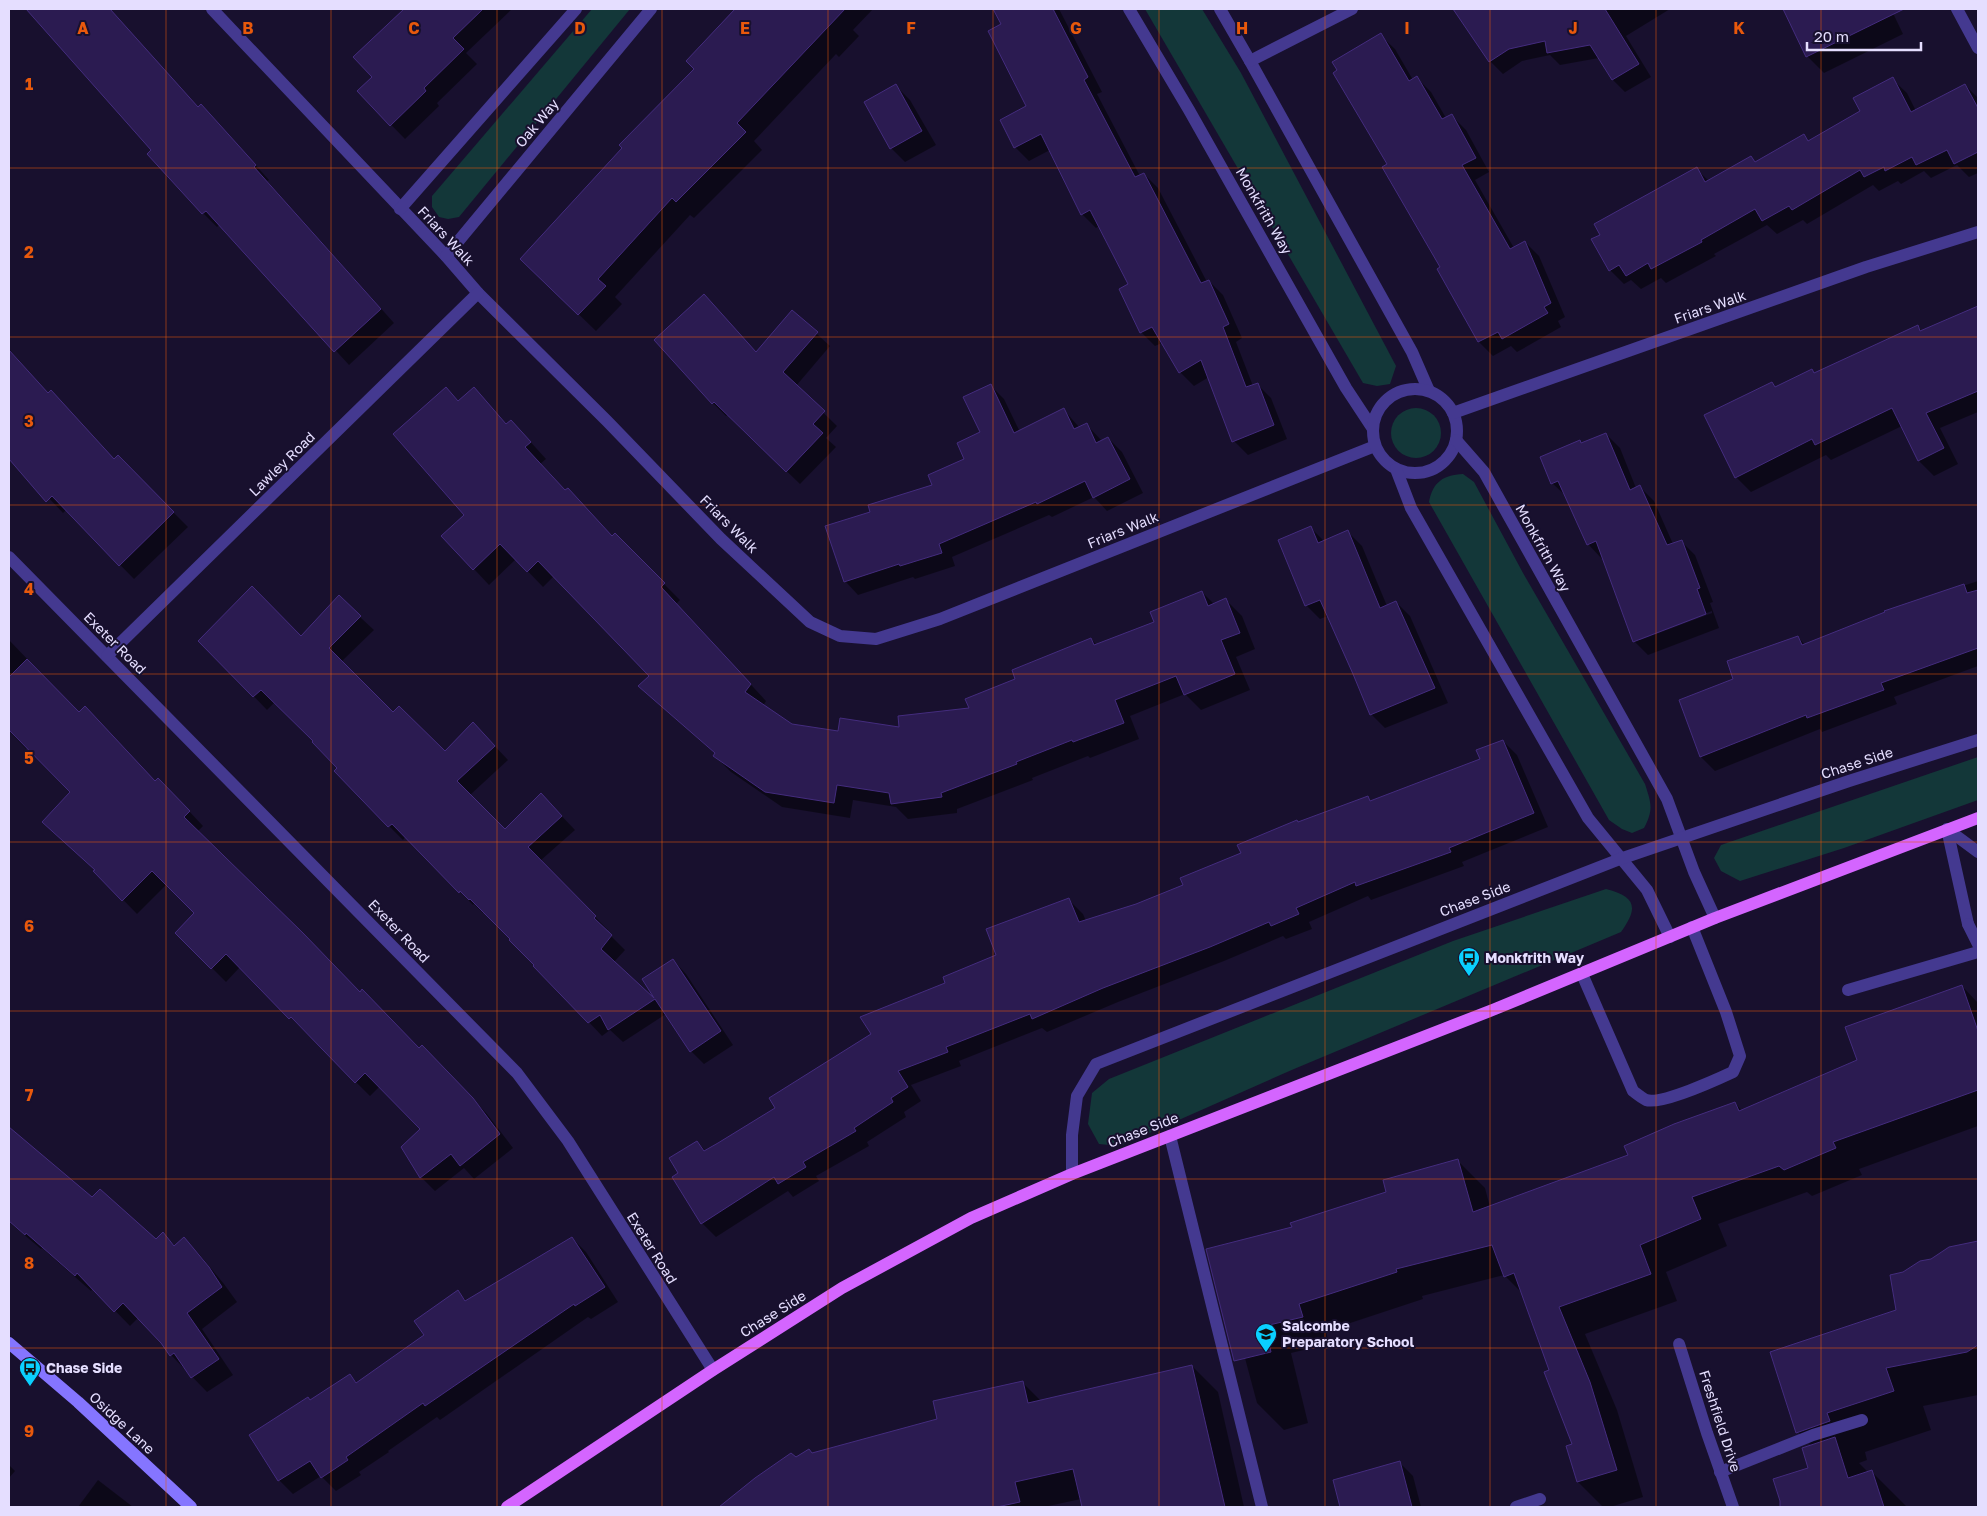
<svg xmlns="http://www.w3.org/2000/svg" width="1987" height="1516" font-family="'Golos Text',sans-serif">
  <rect width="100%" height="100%" fill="#18102e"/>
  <g fill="#133739">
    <polygon points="592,9 630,9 459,217 448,219 439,217 432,207 432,196"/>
    <polygon points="1145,9 1202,9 1241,73 1396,366 1390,384 1377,386 1363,383"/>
    <circle cx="1416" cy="433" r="25"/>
    <path d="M1463,474L1474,482L1523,573L1645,784C1651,803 1654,809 1644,828L1632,833L1622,829L1609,820L1429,502C1433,482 1443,475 1463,474Z"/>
    <polygon points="1978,757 1978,800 1844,848 1740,881 1721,871 1714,858 1721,845"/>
    <path d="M1606,889C1637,897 1638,908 1621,932L1294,1069L1120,1146L1099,1144L1088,1124L1092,1093L1109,1079L1453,941Z"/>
  </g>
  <g fill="#0007" fill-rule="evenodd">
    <polygon points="37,9 107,9 199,108 215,120 269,180 267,181 394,323 349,365 220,224 217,227 203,213"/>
    <polygon points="406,9 512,9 466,53 477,64 437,103 439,106 405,139 358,91 374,77 355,57"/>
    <polygon points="736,9 873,9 853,30 859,36 839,57 836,54 754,141 762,150 694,218 690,215 615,297 622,304 596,331 539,276 696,70 687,61"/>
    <polygon points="994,9 1059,9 1102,92 1097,94 1140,176 1144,174 1158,188 1207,282 1209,281 1223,295 1242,338 1236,342 1253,386 1257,384 1271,398 1287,439 1248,455 1234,441 1209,377 1194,386 1180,372 1162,343 1155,346 1141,332 1129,285 1099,226 1096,228 1082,214 1050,150 1029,161 1015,147 1027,106 1003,25"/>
    <polygon points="1455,9 1670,9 1626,36 1651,77 1625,92 1613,80 1599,58 1560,65 1550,55 1522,61 1503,74 1490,61"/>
    <polygon points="1784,9 1891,9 1903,34 1824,73 1807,56"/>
    <polygon points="1380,35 1395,49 1413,80 1417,78 1431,92 1446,118 1451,115 1466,130 1489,172 1475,180 1514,248 1525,242 1539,256 1565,317 1558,321 1561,327 1517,352 1511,346 1493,356 1479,342 1439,269 1442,268 1389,165"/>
    <polygon points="1892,79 1907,93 1916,111 1965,85 1978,98 1978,173 1969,177 1957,165 1931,178 1924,171 1901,184 1898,181 1879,191 1873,185 1807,224 1803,220 1777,234 1767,225 1714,254 1716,256 1666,283 1661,278 1641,289 1631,280 1624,284 1610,270 1601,235 1696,169 1709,181 1751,158 1756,162 1800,158 1862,112"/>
    <polygon points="896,86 910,100 936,145 905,162 891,148"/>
    <polygon points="1978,307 1978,412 1940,428 1958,464 1934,476 1919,461 1902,426 1831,460 1826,455 1751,492 1736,477 1772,383 1776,388 1815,374 1917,326 1922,331"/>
    <polygon points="793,312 830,346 796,386 837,426 826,438 836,447 800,484 728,415 726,416 713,403 656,340 757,353"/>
    <polygon points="9,349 48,394 115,460 118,457 188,527 134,579 66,510 63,513 9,456"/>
    <polygon points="990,385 1004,399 1020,432 1064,410 1079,427 1086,424 1102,441 1108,438 1122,452 1143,493 1107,511 1094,497 1052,517 1049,515 952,557 955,566 915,579 913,577 858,595 845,581 871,513 933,485 966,460 982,433"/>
    <polygon points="474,388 507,425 527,438 546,459 540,464 566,491 612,537 615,535 680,600 676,604 766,701 763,706 791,725 839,733 901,728 970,709 1017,680 1091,639 1097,645 1156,623 1202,592 1214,604 1226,600 1242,616 1255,649 1236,657 1250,690 1201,710 1185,694 1130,716 1139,739 1090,758 1088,756 1032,778 1033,780 957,809 957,813 908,819 896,807 853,800 850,818 782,807 731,772 715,756 716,754 640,686 651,676 554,576 543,587 516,559 489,585 474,569 446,389 459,402"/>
    <path d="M1606,434L1620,448L1636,488L1639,486L1654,501L1673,544L1681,541L1695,555L1713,602L1710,603L1719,628L1648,655L1634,641L1604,558L1602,559L1588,544L1567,497L1552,483L1580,441L1582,444ZM1712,611V613L1640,640V638Z"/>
    <polygon points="1311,528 1324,541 1348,532 1362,546 1387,606 1396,602 1410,616 1448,703 1385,728 1371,714 1328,616 1320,619 1306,605"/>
    <polygon points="1978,581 1978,666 1894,697 1897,704 1822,732 1820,729 1715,771 1701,757 1680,700 1735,679 1798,637 1805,645 1887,613 1886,611"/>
    <polygon points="360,617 374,630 341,662 393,714 445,753 473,723 508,760 470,795 505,831 555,809 575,830 540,861 608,930 607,932 625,950 614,962 658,1003 673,960 686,974 733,1045 704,1064 691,1051 666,1014 623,1042 610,1030 602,1036 485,912 483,913 474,904 473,905 406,836 403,840 389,826 336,771 339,768 314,741 275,702 267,710 200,641 301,638"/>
    <polygon points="9,640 80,714 155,782 172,793 203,826 197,832 360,993 419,1050 436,1061 487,1114 513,1148 474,1179 464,1168 435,1191 421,1177 402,1147 422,1129 380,1086 370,1096 240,967 226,982 177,933 195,913 167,884 137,914 95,871 72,792 28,747 26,749 9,731"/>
    <polygon points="1503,741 1517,755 1548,827 1462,862 1464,866 1371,900 1368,896 1309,922 1312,929 1286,939 1283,936 1224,961 1118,1002 1047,1032 1042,1028 959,1061 961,1066 911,1085 921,1101 904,1112 906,1117 867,1142 869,1146 816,1176 819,1181 793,1197 788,1191 716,1237 702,1223 680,1173 697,1142 706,1151 777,1109 873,1034 947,984 998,956 1069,900 1083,914 1086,921 1137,905 1185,885 1299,823 1368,798 1372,802 1482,760"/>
    <polygon points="1962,986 1978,1003 1978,1126 1859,1169 1862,1175 1812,1196 1807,1192 1718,1224 1727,1246 1666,1272 1677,1301 1585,1334 1617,1410 1643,1497 1610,1507 1603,1507 1578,1482 1574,1444 1551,1371 1523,1294 1504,1275 1422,1296 1423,1299 1326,1331 1329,1344 1291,1353 1308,1423 1284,1430 1257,1403 1235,1321 1293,1228 1387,1193 1458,1161 1485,1188 1490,1207 1630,1156 1735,1103 1742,1111 1858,1060"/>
    <polygon points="9,1129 92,1199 156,1241 163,1234 175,1246 183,1239 199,1254 224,1284 237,1302 202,1329 233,1375 207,1392 171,1355 162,1342 138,1318 130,1326 93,1288 91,1291 42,1248 41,1249 9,1222"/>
    <polygon points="572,1238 586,1252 618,1302 591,1319 588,1317 440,1420 437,1417 388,1451 389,1452 359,1472 361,1475 336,1491 321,1476 293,1494 279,1480 310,1401 350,1375 357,1383 426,1335 457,1292 467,1301"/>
    <polygon points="1978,1242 1978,1395 1923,1406 1931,1430 1865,1452 1867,1460 1859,1463 1869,1473 1872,1472 1907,1507 1783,1507 1775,1480 1810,1469 1812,1446 1798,1432 1898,1311 1904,1273 1931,1260 1949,1248"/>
    <polygon points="1192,1366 1218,1392 1244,1507 1083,1507 1081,1499 1044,1507 728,1507 796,1458 938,1419 1022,1382 1041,1401"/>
    <polygon points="1400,1463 1413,1476 1421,1507 1353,1507 1340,1479"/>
    <polygon points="9,1465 15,1471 9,1478"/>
    <polygon points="98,1480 133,1507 78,1507"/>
  </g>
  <g fill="#2b1b51" stroke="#442c7e">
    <polygon points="26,9 110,9 198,107 201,104 256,165 254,167 381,309 334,352 206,211 202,214 147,154 151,150"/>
    <polygon points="404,9 483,9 453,38 464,49 424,88 426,91 390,126 357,91 372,77 353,57"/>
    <polygon points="735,9 845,9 737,123 746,132 676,202 672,198 598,279 606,286 578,315 520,259 622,148 619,145 694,69 686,61"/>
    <polygon points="993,9 1053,9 1088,77 1084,80 1135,177 1144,173 1201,283 1209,280 1229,324 1223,327 1246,387 1258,383 1274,425 1232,442 1201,360 1179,373 1152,327 1140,333 1119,289 1128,284 1090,210 1081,215 1041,134 1014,148 1000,120 1026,106 988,31 1001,24"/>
    <polygon points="1453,9 1605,9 1639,64 1612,80 1590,45 1547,53 1545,41 1509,49 1489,62"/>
    <polygon points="1783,9 1904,9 1806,57"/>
    <polygon points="1381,33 1409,81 1417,76 1442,119 1452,114 1476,158 1462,165 1510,249 1525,241 1551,303 1544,307 1548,313 1502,339 1498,332 1478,342 1437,269 1440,267 1382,167 1387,164 1333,73 1337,70 1332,62"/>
    <polygon points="1893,77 1911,112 1965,84 1978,108 1978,152 1954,164 1947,150 1916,165 1912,157 1885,171 1884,167 1864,177 1860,170 1792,210 1789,206 1762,221 1755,209 1701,240 1702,242 1651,269 1648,263 1626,276 1619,265 1609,271 1591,239 1600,235 1594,224 1697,167 1705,182 1751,156 1755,162 1804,134 1808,141 1860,111 1853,98"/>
    <polygon points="896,84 922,131 890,149 864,102"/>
    <polygon points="704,294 756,352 792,310 818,332 783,372 825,411 813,424 823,433 786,472 714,402 712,404 654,340"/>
    <polygon points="1978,306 1978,391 1926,413 1944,448 1918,461 1892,408 1815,445 1812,439 1735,478 1704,415 1772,382 1775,387 1812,369 1814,373 1918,325 1920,331"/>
    <polygon points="9,350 48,393 51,390 114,459 118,455 174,512 119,566 52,496 46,502 9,459"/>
    <polygon points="991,384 1014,433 1064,408 1074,429 1087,423 1096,443 1108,437 1130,479 1093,498 1085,481 1037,504 1036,502 939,544 942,553 900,566 899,564 844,582 825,526 870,512 868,505 932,485 928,475 964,459 957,443 980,432 963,397"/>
    <polygon points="446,387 458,401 474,387 506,424 511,420 531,442 525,447 565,490 568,488 612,536 615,533 665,583 661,587 751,684 745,692 792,724 838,731 840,718 899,727 898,716 969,708 965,699 1015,679 1012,670 1091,638 1094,645 1154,622 1150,612 1202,591 1208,606 1226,598 1240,633 1221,640 1235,674 1184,695 1176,676 1115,700 1124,723 1073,742 1072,740 1016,762 1017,764 941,793 942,797 891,804 889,793 837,785 834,803 765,792 713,756 715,753 638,686 649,676 538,561 527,572 500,544 473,570 441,536 464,515 393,434"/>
    <polygon points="1606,433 1630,490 1640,485 1667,545 1682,540 1700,588 1697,589 1706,614 1633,642 1596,541 1587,545 1558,481 1551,484 1540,457 1580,440 1581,443"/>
    <polygon points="1311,526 1318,543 1348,530 1380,608 1396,601 1435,688 1370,715 1353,674 1320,600 1305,606 1278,540"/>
    <polygon points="1964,584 1967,593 1978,590 1978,648 1881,683 1884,690 1807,718 1806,715 1700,757 1679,700 1733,679 1727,661 1798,636 1802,645 1885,612 1884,611"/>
    <polygon points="252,586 301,636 339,595 361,616 329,648 393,712 399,706 445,751 473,722 495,746 457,781 505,829 541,793 562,816 528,847 596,916 594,918 612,935 601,949 654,998 642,979 673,959 721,1031 690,1052 655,999 608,1030 600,1015 588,1023 533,966 534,965 509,940 510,939 470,899 469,900 460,891 459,893 392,824 388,827 334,771 337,768 312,742 313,741 261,690 253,697 198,641"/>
    <polygon points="27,659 79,712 85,706 155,781 158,778 190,811 184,817 303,933 360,992 362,989 419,1048 422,1045 473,1098 500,1134 460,1166 451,1154 420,1178 401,1147 420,1129 365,1073 355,1083 291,1017 289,1019 226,954 211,969 175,933 194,913 152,871 122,901 93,871 95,870 42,822 70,792 9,730 9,677"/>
    <polygon points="1503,740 1534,813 1449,848 1451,852 1356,886 1355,882 1296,908 1299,914 1271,926 1269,922 1210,947 1103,988 1032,1019 1030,1014 946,1047 948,1052 898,1071 908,1087 891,1098 893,1102 854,1128 856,1131 803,1162 806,1167 778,1184 774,1177 701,1224 672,1177 678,1173 669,1158 697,1141 704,1151 718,1143 775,1108 769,1098 871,1034 860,1017 945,983 943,977 996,955 986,929 1069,898 1079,922 1136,904 1183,885 1180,878 1241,853 1237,845 1297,820 1298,822 1368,796 1370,801 1480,759 1476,750"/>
    <polygon points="1962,985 1978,1031 1978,1090 1833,1142 1836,1148 1784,1170 1779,1166 1692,1197 1701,1219 1640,1245 1651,1274 1559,1307 1590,1382 1617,1470 1577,1482 1566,1446 1572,1444 1544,1372 1549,1370 1514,1273 1504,1277 1492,1245 1396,1269 1397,1272 1299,1304 1303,1317 1265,1326 1271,1352 1234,1361 1206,1249 1292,1227 1290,1223 1386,1192 1383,1180 1458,1159 1473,1212 1628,1155 1624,1146 1674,1124 1735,1102 1739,1111 1857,1060 1845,1027"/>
    <polygon points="9,1127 92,1197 100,1189 156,1239 163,1232 174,1246 184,1237 209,1267 222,1287 187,1313 219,1359 191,1378 174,1353 170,1356 161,1343 123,1303 114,1312 77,1273 75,1276 26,1233 25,1235 9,1221"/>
    <polygon points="572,1237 605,1287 575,1306 574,1304 425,1406 423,1403 346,1457 348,1460 321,1478 310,1461 278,1481 249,1435 308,1397 310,1400 350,1374 356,1383 424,1335 414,1321 458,1290 465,1301"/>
    <polygon points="1978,1241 1978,1345 1967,1352 1886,1368 1894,1391 1827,1413 1830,1421 1796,1433 1770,1352 1896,1310 1890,1275 1903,1272 1920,1261 1931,1259 1949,1247"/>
    <polygon points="1192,1365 1225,1507 1082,1507 1073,1469 1015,1482 1020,1502 997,1507 719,1507 755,1478 791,1453 796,1457 809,1449 812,1453 937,1419 933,1401 1023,1381 1028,1403"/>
    <polygon points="1835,1437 1848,1478 1872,1470 1884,1507 1780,1507 1780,1501 1773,1479 1808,1468 1802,1448"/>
    <polygon points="1400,1461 1412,1507 1340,1507 1333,1480"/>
  </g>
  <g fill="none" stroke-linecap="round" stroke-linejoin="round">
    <g stroke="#443990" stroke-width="12">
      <polyline points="1947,829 1968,924"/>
      <path d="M1582,974L1633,1091C1637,1094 1642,1098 1646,1100C1661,1105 1718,1079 1733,1072L1740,1056L1726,1012L1692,927"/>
      <polyline points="1170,1136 1262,1507"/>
      <polyline points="1720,1472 1813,1435 1862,1420"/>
      <polyline points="1516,1507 1540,1499"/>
    </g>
    <g stroke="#443990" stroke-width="12">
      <polyline points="212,9 446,256 478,293 607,421 721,539 810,622 840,636 876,639 940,619 1375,446"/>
      <polyline points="1129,9 1189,110 1346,388 1373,429"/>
      <polyline points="1220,9 1250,61 1412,352 1429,391"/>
      <polyline points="1957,9 1978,48"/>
      <polyline points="1250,61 1352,9"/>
      <polyline points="400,209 576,9"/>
      <polyline points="446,256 651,9"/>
      <circle cx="1415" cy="431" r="42"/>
      <polyline points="1453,413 1866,267 1978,232"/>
      <polyline points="1456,440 1484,472 1667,799 1694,872 1715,918"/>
      <polyline points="1396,469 1411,508 1588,818 1647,890 1670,937"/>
      <polyline points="9,557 517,1073 568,1141 713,1370"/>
      <polyline points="107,656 478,293"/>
      <polyline points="1947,829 1978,852"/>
      <polyline points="1968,924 1978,944"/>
      <polyline points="1848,990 1978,952"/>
      <polyline points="1072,1174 1072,1135 1077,1096 1096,1064 1620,859 1849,781 1978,740"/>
      <polyline points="1679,1344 1707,1433 1733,1507"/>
    </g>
    <polyline stroke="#8575ff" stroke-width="12" points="9,1343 78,1402 191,1507"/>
    <polyline stroke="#d465ff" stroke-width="12" points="507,1507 713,1370 842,1288 971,1218 1072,1174 1495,1009 1715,918 1978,818"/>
  </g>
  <path fill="none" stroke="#e8590c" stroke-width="1" stroke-opacity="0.55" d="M166,9V1507M331,9V1507M497,9V1507M662,9V1507M828,9V1507M993,9V1507M1159,9V1507M1325,9V1507M1490,9V1507M1656,9V1507M1821,9V1507M9,168H1978M9,337H1978M9,505H1978M9,674H1978M9,842H1978M9,1011H1978M9,1179H1978M9,1348H1978"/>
  <defs>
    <g id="bus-pin" transform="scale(1.125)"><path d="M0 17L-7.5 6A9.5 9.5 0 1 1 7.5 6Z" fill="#0ad0ff" stroke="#18102e"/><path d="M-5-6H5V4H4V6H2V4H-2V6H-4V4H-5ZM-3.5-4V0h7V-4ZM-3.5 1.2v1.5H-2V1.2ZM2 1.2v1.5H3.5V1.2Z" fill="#111"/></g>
    <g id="school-pin" transform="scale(1.125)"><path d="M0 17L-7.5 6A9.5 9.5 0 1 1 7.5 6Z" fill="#0ad0ff" stroke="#18102e"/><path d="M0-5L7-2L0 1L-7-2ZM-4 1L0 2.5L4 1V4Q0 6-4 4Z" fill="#111"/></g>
  </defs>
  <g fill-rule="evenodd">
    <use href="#bus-pin" x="1469" y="958"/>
    <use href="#school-pin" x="1266" y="1334"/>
    <use href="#bus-pin" x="30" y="1368"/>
  </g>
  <g text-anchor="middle" stroke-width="4" stroke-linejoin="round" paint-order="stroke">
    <g font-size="14" fill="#e5deff" stroke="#18102e">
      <text transform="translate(537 123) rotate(-50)" y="5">Oak Way</text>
      <text transform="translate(1264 211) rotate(60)" y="5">Monkfrith Way</text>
      <text transform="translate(446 236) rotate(47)" y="5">Friars Walk</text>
      <text transform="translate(1710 307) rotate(-19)" y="5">Friars Walk</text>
      <text transform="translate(282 464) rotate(-44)" y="5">Lawley Road</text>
      <text transform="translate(729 524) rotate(45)" y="5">Friars Walk</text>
      <text transform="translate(1123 530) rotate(-22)" y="5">Friars Walk</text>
      <text transform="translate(1543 548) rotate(61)" y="5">Monkfrith Way</text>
      <text transform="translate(115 643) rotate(45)" y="5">Exeter Road</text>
      <text transform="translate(1857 763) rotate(-18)" y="5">Chase Side</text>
      <text transform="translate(1475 899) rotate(-21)" y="5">Chase Side</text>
      <text transform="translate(399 931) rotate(46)" y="5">Exeter Road</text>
      <text transform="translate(1143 1130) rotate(-21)" y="5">Chase Side</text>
      <text transform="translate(652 1248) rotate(58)" y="5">Exeter Road</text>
      <text transform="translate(773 1314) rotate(-32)" y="5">Chase Side</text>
      <text transform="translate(1720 1421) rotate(72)" y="5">Freshfield Drive</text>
      <text transform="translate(122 1423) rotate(43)" y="5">Osidge Lane</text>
    </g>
    <g font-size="14" font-weight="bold" fill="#e5deff" stroke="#18102e" text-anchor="start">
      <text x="1485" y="963">Monkfrith Way</text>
      <text x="1282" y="1331">Salcombe<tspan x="1282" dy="16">Preparatory School</tspan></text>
      <text x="46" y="1373">Chase Side</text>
    </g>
  </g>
  <g font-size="16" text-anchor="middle" font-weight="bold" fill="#e8590c" stroke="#18102e" stroke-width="4" stroke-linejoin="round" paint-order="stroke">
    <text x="83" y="34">A</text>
    <text x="248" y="34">B</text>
    <text x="414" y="34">C</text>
    <text x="580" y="34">D</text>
    <text x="745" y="34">E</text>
    <text x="911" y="34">F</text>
    <text x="1076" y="34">G</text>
    <text x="1242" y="34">H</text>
    <text x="1407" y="34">I</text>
    <text x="1573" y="34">J</text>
    <text x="1739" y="34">K</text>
    <text x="29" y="90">1</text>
    <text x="29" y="258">2</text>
    <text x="29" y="427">3</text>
    <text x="29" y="595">4</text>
    <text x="29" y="764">5</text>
    <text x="29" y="932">6</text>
    <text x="29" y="1101">7</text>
    <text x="29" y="1269">8</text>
    <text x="29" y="1437">9</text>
  </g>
  <rect width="1987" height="1516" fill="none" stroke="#e5deff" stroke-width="20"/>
  <path d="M1807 42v8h114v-8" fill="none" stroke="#e5deff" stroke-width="2.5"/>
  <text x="1814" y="42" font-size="15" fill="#e5deff" stroke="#18102e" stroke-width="4" paint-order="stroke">20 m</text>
</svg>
